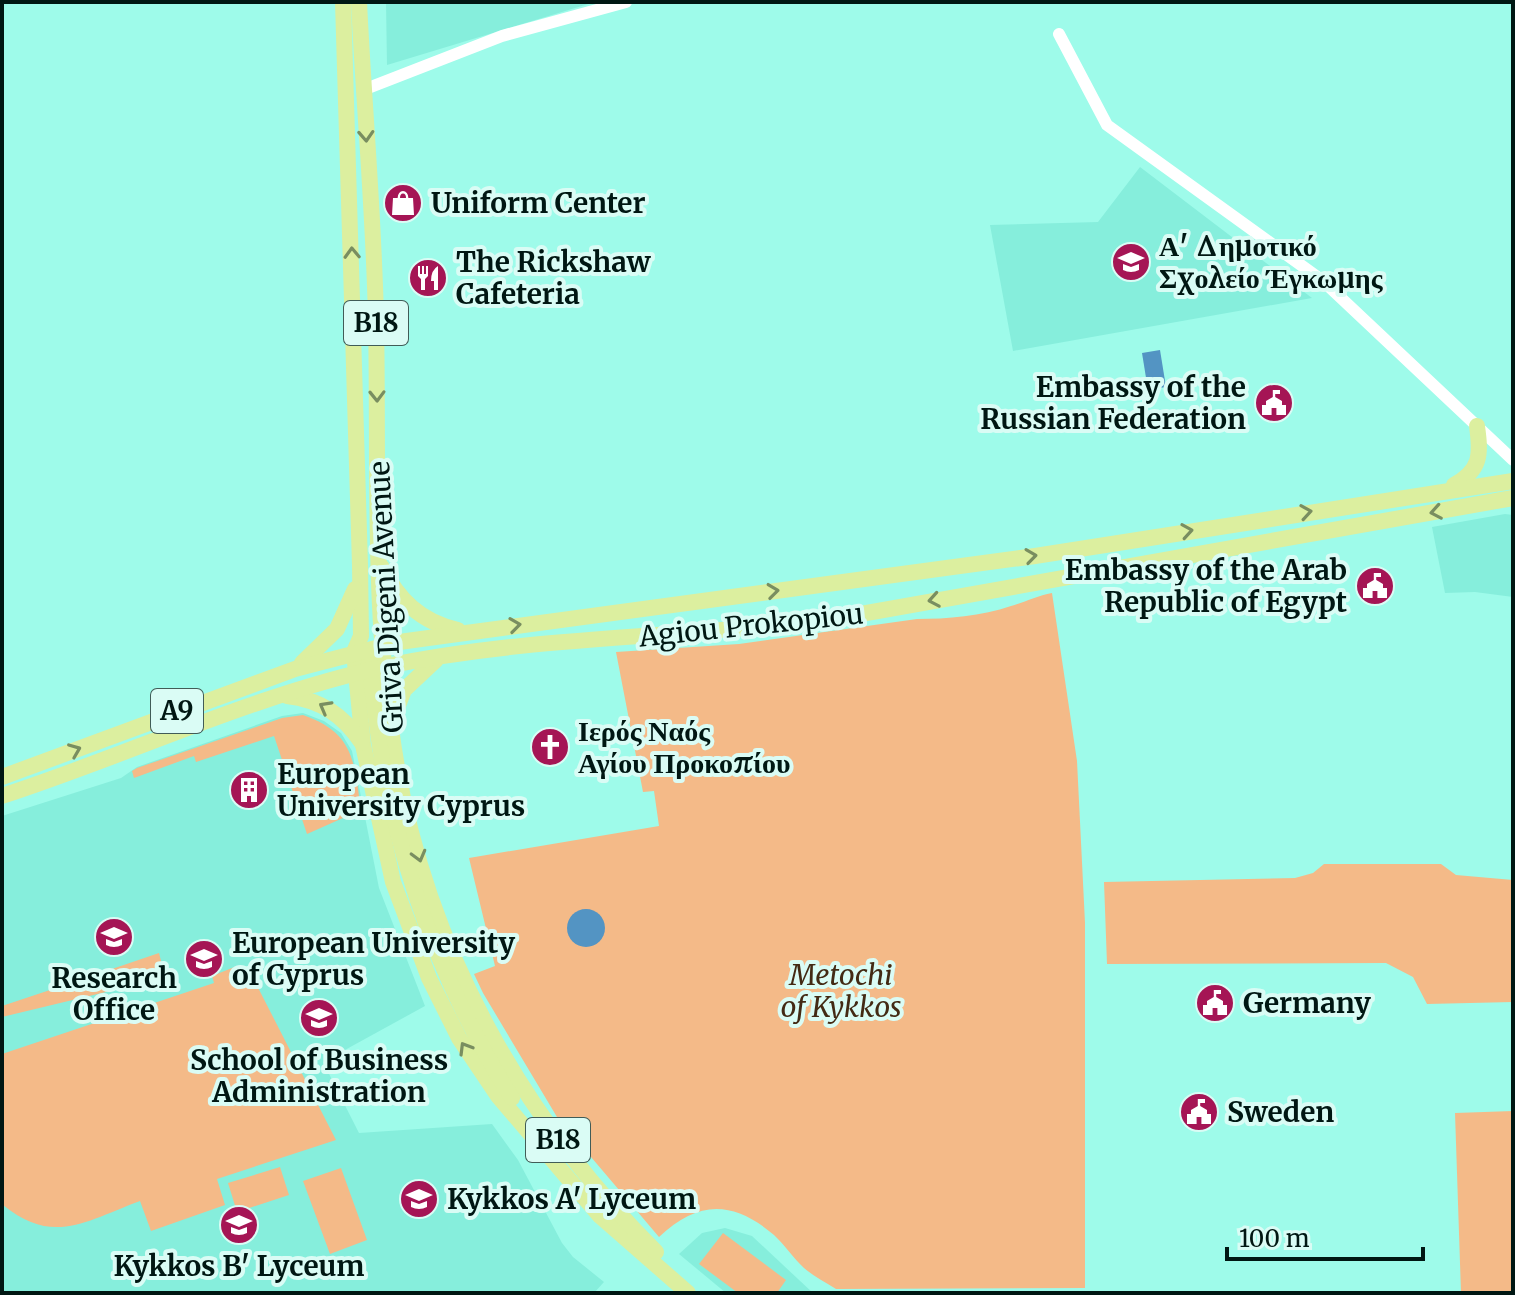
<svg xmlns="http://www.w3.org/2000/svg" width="1515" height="1295" font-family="Merriweather,serif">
  <rect width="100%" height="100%" fill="#9efbea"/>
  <g fill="#86eedc">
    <polygon points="386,2 595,2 387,65"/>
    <polygon points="1140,167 1312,298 1013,351 990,225 1098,222"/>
    <polygon points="1505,514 1513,515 1513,597 1475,592 1445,593 1432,527"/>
    <polygon points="303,713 324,721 341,733 352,751 379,888 425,1006 323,1062 359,1133 492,1124 518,1160 562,1243 573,1257 604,1282 594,1293 2,1293 2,816 121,778 137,767 282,716"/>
    <polygon points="725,1228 752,1236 813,1293 726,1293 679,1254 702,1233"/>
  </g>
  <g fill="#f4ba88">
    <path d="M1052,593L1077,761L1085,923V1288L836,1289C825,1282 813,1276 804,1268C793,1258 785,1245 774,1235C733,1200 698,1200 659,1237L557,1117L483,993L474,974L495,966L469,858L659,826L654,791L643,792L616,652L739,644L917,619C947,619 982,616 1011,606C1025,602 1037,596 1052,593Z"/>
    <path d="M303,715C355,733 354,762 361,810L307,834L274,736L196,762L194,756L134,778L132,771L137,768L282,718Z"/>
    <polygon points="1324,864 1441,864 1456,875 1513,880 1513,1002 1427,1004 1413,977 1386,963 1107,964 1104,882 1295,878 1313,873"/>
    <polygon points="159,953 162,965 157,975 120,988 112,969"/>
    <path d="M237,966L250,972L336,1140L217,1179L225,1205L151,1231L140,1201C86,1221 53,1246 3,1205L2,1054L214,983L212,976Z"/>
    <polygon points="104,972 110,991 2,1017 2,1006"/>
    <polygon points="1513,1111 1513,1293 1461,1293 1455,1113"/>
    <polygon points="280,1167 289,1195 237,1212 228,1183"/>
    <polygon points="341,1168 367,1240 330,1254 303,1181"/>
    <polygon points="723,1233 786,1280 777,1293 738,1293 699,1264"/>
  </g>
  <g fill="#5394c3">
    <polygon points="1160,350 1166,387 1148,390 1142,353"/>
    <circle cx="586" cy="928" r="19"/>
  </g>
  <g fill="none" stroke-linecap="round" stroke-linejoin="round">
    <g stroke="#fff" stroke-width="12">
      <polyline points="1059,34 1107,125 1323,281 1513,460"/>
      <polyline points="363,90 502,36 626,2"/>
    </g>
    <g stroke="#dcef9f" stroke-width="16">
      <polyline points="343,2 360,565 361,636 354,652 363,745 393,882 429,978 459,1038 498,1096 600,1216 688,1293"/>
      <path d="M359,2C364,108 374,215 376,321C379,469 371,620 397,767C429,952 523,1119 656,1252"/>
      <path d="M1454,485C1481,470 1481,455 1477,426"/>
      <path d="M381,566C398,599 420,622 458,630"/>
      <path d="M369,661C374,697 377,734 384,770C406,888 448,997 512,1098"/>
      <polyline points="302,663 337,629 355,589"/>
      <path d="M287,696C321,700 343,715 362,743"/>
      <polyline points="394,716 404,690 436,660"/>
      <polyline points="2,777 295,669 399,642 1035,556 1513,481"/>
      <path d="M2,796C131,754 253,695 387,666C531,636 681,638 827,620L1513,498"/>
    </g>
  </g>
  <defs><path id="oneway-chevron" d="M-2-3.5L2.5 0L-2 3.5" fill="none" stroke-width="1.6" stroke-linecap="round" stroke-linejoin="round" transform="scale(2)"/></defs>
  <g stroke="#798e60">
    <use href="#oneway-chevron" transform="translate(366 136) rotate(87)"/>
    <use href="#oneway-chevron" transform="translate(352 253) rotate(-92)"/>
    <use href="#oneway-chevron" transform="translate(377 396) rotate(89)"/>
    <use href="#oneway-chevron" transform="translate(1306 512) rotate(-9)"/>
    <use href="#oneway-chevron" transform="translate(1436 512) rotate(170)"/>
    <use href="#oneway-chevron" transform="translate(1187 531) rotate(-9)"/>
    <use href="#oneway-chevron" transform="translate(1031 556) rotate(-8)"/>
    <use href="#oneway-chevron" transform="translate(773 591) rotate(-7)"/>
    <use href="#oneway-chevron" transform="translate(934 600) rotate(170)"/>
    <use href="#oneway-chevron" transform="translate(515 625) rotate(-8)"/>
    <use href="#oneway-chevron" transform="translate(325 707) rotate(-151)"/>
    <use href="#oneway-chevron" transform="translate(75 750) rotate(-22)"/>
    <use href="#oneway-chevron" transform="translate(419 856) rotate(75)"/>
    <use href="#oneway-chevron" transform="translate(465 1048) rotate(-121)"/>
  </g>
  <defs>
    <g id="shop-disc" transform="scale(2)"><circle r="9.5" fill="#a51555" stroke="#dafcf5"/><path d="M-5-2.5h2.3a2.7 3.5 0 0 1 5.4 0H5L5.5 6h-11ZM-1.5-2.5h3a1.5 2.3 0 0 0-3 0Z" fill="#fff"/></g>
    <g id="school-disc" transform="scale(2)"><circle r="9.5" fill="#a51555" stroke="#dafcf5"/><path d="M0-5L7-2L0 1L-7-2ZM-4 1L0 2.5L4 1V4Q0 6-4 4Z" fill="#fff"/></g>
    <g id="restaurant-disc" transform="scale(2)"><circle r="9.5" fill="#a51555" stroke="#dafcf5"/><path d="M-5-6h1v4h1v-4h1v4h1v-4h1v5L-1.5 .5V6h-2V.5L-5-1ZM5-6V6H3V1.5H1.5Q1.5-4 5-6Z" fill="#fff"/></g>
    <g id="civic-disc" transform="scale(2)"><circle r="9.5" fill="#a51555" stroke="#dafcf5"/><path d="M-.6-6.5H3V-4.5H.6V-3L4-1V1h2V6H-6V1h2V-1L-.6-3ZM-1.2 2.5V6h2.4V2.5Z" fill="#fff"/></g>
    <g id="church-disc" transform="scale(2)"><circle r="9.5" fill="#a51555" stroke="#dafcf5"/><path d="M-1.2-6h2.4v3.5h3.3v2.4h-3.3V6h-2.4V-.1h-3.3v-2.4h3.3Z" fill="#fff"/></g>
    <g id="building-disc" transform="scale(2)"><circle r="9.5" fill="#a51555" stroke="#dafcf5"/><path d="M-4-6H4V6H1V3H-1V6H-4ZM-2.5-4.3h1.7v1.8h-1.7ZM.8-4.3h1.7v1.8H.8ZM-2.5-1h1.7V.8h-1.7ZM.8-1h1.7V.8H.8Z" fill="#fff"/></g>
    <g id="university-disc" transform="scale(2)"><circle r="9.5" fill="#a51555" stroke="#dafcf5"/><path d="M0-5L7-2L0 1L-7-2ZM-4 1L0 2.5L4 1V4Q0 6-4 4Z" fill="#fff"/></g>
  </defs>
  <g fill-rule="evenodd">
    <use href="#shop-disc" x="403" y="203"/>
    <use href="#school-disc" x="1131" y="262"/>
    <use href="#restaurant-disc" x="428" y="278"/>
    <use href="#civic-disc" x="1274" y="403"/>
    <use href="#civic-disc" x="1375" y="586"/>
    <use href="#church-disc" x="550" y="747"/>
    <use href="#building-disc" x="249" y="790"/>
    <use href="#university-disc" x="114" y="937"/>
    <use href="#university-disc" x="204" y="959"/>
    <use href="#civic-disc" x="1215" y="1003"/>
    <use href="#university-disc" x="319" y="1018"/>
    <use href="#civic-disc" x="1199" y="1112"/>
    <use href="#school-disc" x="419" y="1199"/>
    <use href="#school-disc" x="239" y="1225"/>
  </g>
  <g text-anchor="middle" stroke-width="8" stroke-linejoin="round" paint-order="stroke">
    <g fill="#dafcf5" stroke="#415c57" stroke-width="2">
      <rect x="344" y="301" width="64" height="44" rx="6"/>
      <rect x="151" y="689" width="52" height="44" rx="6"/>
      <rect x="526" y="1118" width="64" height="44" rx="6"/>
    </g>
    <g font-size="26" font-weight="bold" fill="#001713">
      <text x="376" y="332">B18</text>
      <text x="177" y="720">A9</text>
      <text x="558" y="1149">B18</text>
    </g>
    <g font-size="28" font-weight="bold" fill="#001713" stroke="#dafcf5" text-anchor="start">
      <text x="431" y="213">Uniform Center</text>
      <text x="1159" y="256">Α' Δημοτικό<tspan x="1159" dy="32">Σχολείο Έγκωμης</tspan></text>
      <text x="456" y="272">The Rickshaw<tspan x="456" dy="32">Cafeteria</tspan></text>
      <text x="1246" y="397" text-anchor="end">Embassy of the<tspan x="1246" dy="32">Russian Federation</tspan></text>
      <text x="1347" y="580" text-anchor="end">Embassy of the Arab<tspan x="1347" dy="32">Republic of Egypt</tspan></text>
      <text x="578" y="741">Ιερός Ναός<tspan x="578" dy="32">Αγίου Προκοπίου</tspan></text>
      <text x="277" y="784">European<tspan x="277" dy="32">University Cyprus</tspan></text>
      <text x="232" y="953">European University<tspan x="232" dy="32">of Cyprus</tspan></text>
      <text x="114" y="988" text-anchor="middle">Research<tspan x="114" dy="32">Office</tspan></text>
      <text x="1243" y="1013">Germany</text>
      <text x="319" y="1070" text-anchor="middle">School of Business<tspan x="319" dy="32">Administration</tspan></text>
      <text x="1227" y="1122">Sweden</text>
      <text x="447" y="1209">Kykkos A' Lyceum</text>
      <text x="239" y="1276" text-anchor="middle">Kykkos B' Lyceum</text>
    </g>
    <g font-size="28" fill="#001713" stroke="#dafcf5">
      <text transform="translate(386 597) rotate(-93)" y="10">Griva Digeni Avenue</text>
      <text transform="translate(751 625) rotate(-6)" y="10">Agiou Prokopiou</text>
    </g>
    <g font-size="28" font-style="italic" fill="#432a14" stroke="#dafcf5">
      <text x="841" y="985">Metochi<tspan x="841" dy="32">of Kykkos</tspan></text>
    </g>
  </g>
  <rect width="1515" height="1295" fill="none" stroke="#001713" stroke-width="8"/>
  <path d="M1227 1247v12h196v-12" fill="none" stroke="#001713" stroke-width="4"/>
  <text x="1239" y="1247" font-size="24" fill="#001713" stroke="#dafcf5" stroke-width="6" paint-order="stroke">100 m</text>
</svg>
